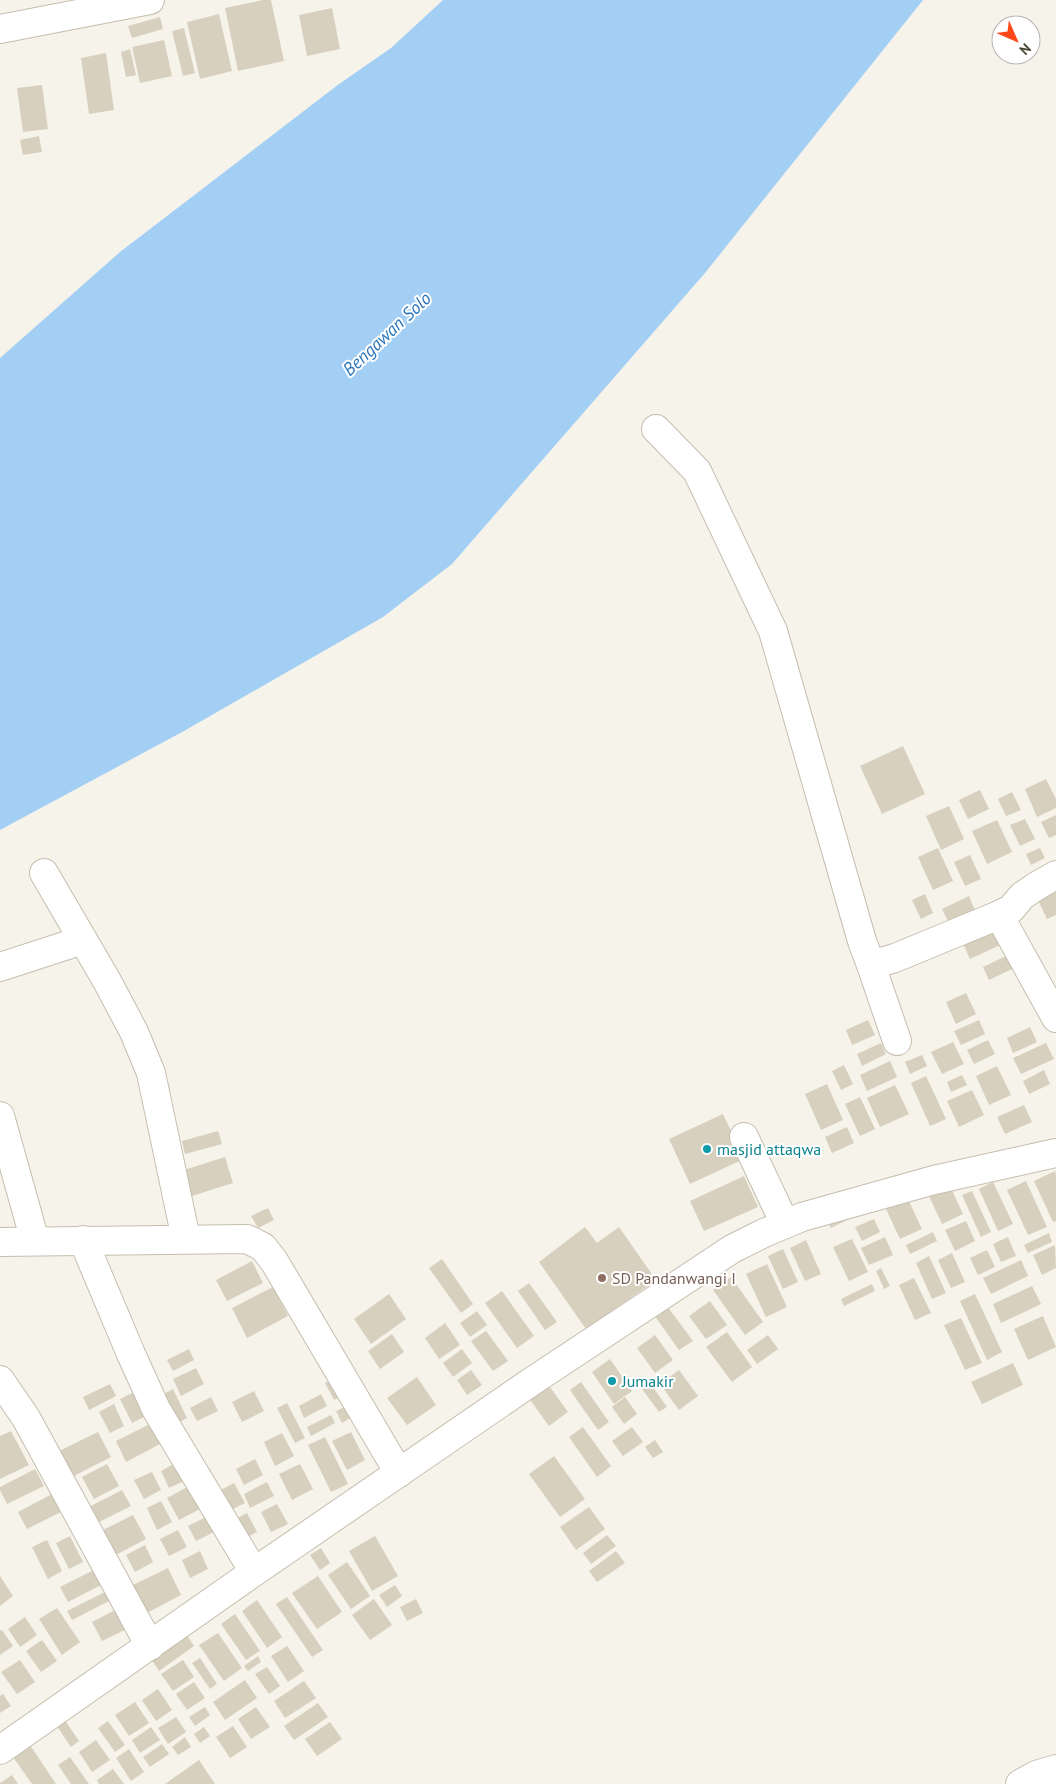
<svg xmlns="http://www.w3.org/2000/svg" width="1056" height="1784" font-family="'PT Sans',sans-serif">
  <rect width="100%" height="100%" fill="#f6f3ea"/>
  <polygon fill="#a4cff5" points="443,0 923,0 705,273 452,564 383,617 184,731 0,830 0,358 120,252 339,84 391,48"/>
  <g fill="#d8d0be">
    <polygon points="263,0 271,0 284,61 238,71 225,8"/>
    <polygon points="332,8 340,49 307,56 299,15"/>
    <polygon points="219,14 232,71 200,79 187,22"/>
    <polygon points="160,17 163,29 132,38 128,26"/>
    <polygon points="184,28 195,73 183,76 172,31"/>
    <polygon points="164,40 172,76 140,83 132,47"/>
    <polygon points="130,49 136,75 126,77 121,52"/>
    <polygon points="106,53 114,110 89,114 81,58"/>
    <polygon points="42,85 48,129 23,132 17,88"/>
    <polygon points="39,136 42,152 23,155 20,140"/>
    <polygon points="903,746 925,794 882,814 860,766"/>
    <polygon points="1046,779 1056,799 1056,808 1037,817 1025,789"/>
    <polygon points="980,790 989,809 968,819 959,800"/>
    <polygon points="1012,792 1021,810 1006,816 998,799"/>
    <polygon points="949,806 964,839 941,850 926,816"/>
    <polygon points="1056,815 1056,835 1049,838 1041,822"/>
    <polygon points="1025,819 1035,839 1020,846 1010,825"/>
    <polygon points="997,820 1012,852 987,864 972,831"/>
    <polygon points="938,848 953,881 933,890 918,857"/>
    <polygon points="1040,848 1045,858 1031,865 1026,854"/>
    <polygon points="970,855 981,879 965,886 954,862"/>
    <polygon points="1056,885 1056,915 1047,919 1035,894"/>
    <polygon points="925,894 933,913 921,919 912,900"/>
    <polygon points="969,896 976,913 950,925 942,909"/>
    <polygon points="991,926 1000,945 970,959 961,939"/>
    <polygon points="1008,955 1014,968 989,980 983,967"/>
    <polygon points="966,993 976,1014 956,1024 946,1002"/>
    <polygon points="868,1020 875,1035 852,1045 846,1030"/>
    <polygon points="979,1020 985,1034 961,1045 954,1031"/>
    <polygon points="1030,1027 1037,1042 1013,1053 1007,1038"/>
    <polygon points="988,1040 995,1054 974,1064 967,1050"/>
    <polygon points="953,1042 964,1064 942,1074 931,1052"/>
    <polygon points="881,1043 886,1054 862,1066 857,1054"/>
    <polygon points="1046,1043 1054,1059 1021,1074 1013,1058"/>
    <polygon points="922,1055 927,1066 910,1074 905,1062"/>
    <polygon points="890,1061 897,1077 867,1091 860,1075"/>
    <polygon points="844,1065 853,1084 841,1090 832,1071"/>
    <polygon points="997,1066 1011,1095 989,1105 976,1076"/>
    <polygon points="1044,1070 1050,1084 1029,1094 1023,1081"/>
    <polygon points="962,1075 967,1085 951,1092 947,1082"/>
    <polygon points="926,1076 946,1119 930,1126 911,1083"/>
    <polygon points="827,1084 843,1120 821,1130 805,1094"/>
    <polygon points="895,1085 909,1114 880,1127 867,1098"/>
    <polygon points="972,1090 984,1115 959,1127 947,1101"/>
    <polygon points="860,1097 875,1129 860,1136 845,1104"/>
    <polygon points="1024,1105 1032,1122 1005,1134 997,1117"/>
    <polygon points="723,1114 744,1159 690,1184 669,1139"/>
    <polygon points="847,1127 854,1143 832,1153 825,1137"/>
    <polygon points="218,1131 222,1144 185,1154 182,1141"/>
    <polygon points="225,1157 233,1183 192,1196 184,1170"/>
    <polygon points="1055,1171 1056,1174 1056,1221 1053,1222 1034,1181"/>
    <polygon points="744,1176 758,1207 704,1231 690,1201"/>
    <polygon points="1026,1181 1047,1227 1028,1235 1007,1190"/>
    <polygon points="993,1182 1013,1224 998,1231 979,1189"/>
    <polygon points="950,1186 963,1214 942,1224 929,1196"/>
    <polygon points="972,1191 991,1232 981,1237 962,1195"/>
    <polygon points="907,1197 922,1229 900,1239 885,1207"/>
    <polygon points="844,1204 851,1218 831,1228 824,1213"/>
    <polygon points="268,1208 274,1220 258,1228 251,1216"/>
    <polygon points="874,1219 880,1232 862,1241 855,1227"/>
    <polygon points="966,1221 975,1241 955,1251 945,1230"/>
    <polygon points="585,1227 597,1243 619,1227 656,1280 586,1329 539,1262"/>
    <polygon points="933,1232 937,1241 910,1254 906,1245"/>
    <polygon points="1049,1233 1052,1242 1028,1253 1024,1245"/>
    <polygon points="885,1237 893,1255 869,1265 861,1248"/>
    <polygon points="1008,1237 1016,1256 1001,1262 993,1244"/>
    <polygon points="852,1239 868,1272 849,1281 833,1247"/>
    <polygon points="806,1240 821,1274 805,1281 790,1248"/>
    <polygon points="1055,1245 1056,1268 1042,1275 1033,1255"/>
    <polygon points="783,1249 798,1282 783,1289 768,1256"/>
    <polygon points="987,1250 995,1267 978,1275 970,1258"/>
    <polygon points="952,1253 965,1282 951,1288 938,1260"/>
    <polygon points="929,1256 946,1293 932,1299 916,1263"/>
    <polygon points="442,1259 473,1304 461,1313 429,1268"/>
    <polygon points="1021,1260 1028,1276 991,1294 983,1278"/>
    <polygon points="252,1261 263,1283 227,1301 216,1280"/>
    <polygon points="767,1264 787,1307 766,1317 746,1274"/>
    <polygon points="881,1268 890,1286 884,1289 876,1271"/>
    <polygon points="731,1277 763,1322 745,1335 713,1290"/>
    <polygon points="914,1278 931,1313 915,1320 899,1285"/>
    <polygon points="529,1283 557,1322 545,1330 518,1291"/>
    <polygon points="872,1284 875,1291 844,1306 841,1299"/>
    <polygon points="1032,1286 1041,1304 1001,1323 993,1304"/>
    <polygon points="273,1287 288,1316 247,1338 232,1308"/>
    <polygon points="502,1291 534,1336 517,1348 485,1303"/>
    <polygon points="389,1294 406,1319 371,1344 354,1319"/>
    <polygon points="975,1294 1002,1352 987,1360 960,1301"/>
    <polygon points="710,1301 727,1325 706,1339 689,1316"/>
    <polygon points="667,1306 693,1341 679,1350 654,1315"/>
    <polygon points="477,1311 487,1325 470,1337 460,1323"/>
    <polygon points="1043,1316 1056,1347 1028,1360 1014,1329"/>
    <polygon points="961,1318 982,1363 965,1370 944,1325"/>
    <polygon points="445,1323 460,1345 439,1359 425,1338"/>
    <polygon points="486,1331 508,1361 493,1371 471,1341"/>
    <polygon points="727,1332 752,1367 732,1382 706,1347"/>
    <polygon points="392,1334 404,1352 380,1369 368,1351"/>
    <polygon points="655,1335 673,1360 655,1373 637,1348"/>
    <polygon points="768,1335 778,1349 757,1364 747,1350"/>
    <polygon points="189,1349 194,1360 173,1371 167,1360"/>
    <polygon points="462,1349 472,1363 453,1377 443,1363"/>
    <polygon points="610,1359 632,1391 614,1404 592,1372"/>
    <polygon points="1013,1363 1023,1385 982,1404 971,1382"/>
    <polygon points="196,1368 204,1384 181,1396 173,1379"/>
    <polygon points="471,1370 482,1385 467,1395 457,1380"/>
    <polygon points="679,1370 698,1396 679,1410 660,1384"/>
    <polygon points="417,1377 436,1405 407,1425 387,1398"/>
    <polygon points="333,1379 342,1396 334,1400 325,1383"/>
    <polygon points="581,1382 609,1422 598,1430 570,1390"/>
    <polygon points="547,1383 568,1412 549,1426 528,1397"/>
    <polygon points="650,1383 667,1407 659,1412 642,1389"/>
    <polygon points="110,1384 116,1396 89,1410 83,1397"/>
    <polygon points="173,1389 187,1418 174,1425 160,1396"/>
    <polygon points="138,1390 150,1414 132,1423 120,1399"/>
    <polygon points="254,1391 264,1411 242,1422 232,1402"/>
    <polygon points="321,1394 327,1406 304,1418 299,1406"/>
    <polygon points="211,1397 218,1411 197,1421 190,1408"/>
    <polygon points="625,1397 637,1414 624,1424 612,1407"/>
    <polygon points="287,1403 305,1438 295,1443 277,1408"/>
    <polygon points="114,1404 124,1426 110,1433 99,1412"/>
    <polygon points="349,1405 354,1416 342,1423 336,1411"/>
    <polygon points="331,1415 335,1423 311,1436 307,1427"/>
    <polygon points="150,1424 160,1444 126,1462 116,1441"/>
    <polygon points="583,1427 611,1466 597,1477 569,1437"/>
    <polygon points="632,1427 643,1442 623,1456 612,1441"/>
    <polygon points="11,1431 29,1465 0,1479 0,1436"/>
    <polygon points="98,1432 111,1457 72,1477 59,1451"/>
    <polygon points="351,1432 365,1460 347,1470 332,1441"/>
    <polygon points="282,1433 294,1456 275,1466 264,1442"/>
    <polygon points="325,1437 348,1484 331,1492 308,1445"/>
    <polygon points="655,1440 663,1452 653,1458 645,1447"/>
    <polygon points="554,1456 585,1499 560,1517 529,1474"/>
    <polygon points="255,1459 263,1475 244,1485 236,1469"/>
    <polygon points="177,1462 186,1480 169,1488 161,1471"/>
    <polygon points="107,1464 119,1486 94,1499 82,1477"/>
    <polygon points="300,1464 313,1489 292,1500 279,1474"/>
    <polygon points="35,1469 44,1486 7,1504 0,1490 0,1487"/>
    <polygon points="152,1472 161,1490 144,1499 134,1480"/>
    <polygon points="267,1482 274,1496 250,1508 244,1494"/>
    <polygon points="234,1483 245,1503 225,1513 215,1493"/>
    <polygon points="193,1484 204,1507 179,1520 167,1498"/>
    <polygon points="122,1490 131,1506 97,1523 89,1507"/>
    <polygon points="52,1494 61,1512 27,1529 18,1512"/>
    <polygon points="161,1501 172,1522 157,1530 147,1508"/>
    <polygon points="277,1504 288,1524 271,1532 261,1512"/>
    <polygon points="589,1507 605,1529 576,1550 560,1527"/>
    <polygon points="214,1513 222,1528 196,1541 188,1526"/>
    <polygon points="247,1513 257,1532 240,1541 231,1521"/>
    <polygon points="133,1515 146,1539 112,1557 99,1532"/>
    <polygon points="178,1530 187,1547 169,1556 160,1539"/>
    <polygon points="607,1535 616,1546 591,1564 583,1553"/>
    <polygon points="70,1536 83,1562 69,1569 56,1543"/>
    <polygon points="375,1536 398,1576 372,1591 349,1551"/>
    <polygon points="47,1540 62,1571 48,1579 32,1547"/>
    <polygon points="145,1545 153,1562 135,1572 126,1555"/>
    <polygon points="321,1548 330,1563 320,1570 310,1555"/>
    <polygon points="200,1551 208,1569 190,1578 182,1560"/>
    <polygon points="616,1551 625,1563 597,1582 589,1571"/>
    <polygon points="347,1562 370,1596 351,1609 328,1575"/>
    <polygon points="98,1568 105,1583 68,1602 60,1587"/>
    <polygon points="168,1568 181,1595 143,1615 129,1587"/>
    <polygon points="0,1576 13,1596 0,1606"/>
    <polygon points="318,1576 342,1612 317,1629 292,1593"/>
    <polygon points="395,1585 402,1596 387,1607 379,1595"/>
    <polygon points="109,1590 113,1599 72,1620 67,1611"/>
    <polygon points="287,1597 323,1650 312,1657 276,1604"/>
    <polygon points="374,1599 392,1625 370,1640 352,1615"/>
    <polygon points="416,1599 423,1613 407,1621 400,1607"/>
    <polygon points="257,1600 282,1637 267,1648 242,1611"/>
    <polygon points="123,1606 133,1626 102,1641 92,1622"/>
    <polygon points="57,1608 80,1642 62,1655 39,1619"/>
    <polygon points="235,1614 260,1651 246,1660 221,1624"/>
    <polygon points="25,1617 37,1635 20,1647 8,1629"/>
    <polygon points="2,1630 13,1646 0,1655 0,1631"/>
    <polygon points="184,1631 194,1646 159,1671 149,1656"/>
    <polygon points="218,1633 242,1668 224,1681 199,1645"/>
    <polygon points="42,1640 57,1661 41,1672 26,1651"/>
    <polygon points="287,1646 304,1671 288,1682 271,1656"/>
    <polygon points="258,1656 261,1662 248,1671 244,1666"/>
    <polygon points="200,1658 217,1684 210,1689 192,1663"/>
    <polygon points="20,1660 35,1682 17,1694 1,1672"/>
    <polygon points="183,1660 194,1677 173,1691 161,1674"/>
    <polygon points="267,1667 280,1686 269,1694 255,1674"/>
    <polygon points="245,1680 257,1698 225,1720 213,1702"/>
    <polygon points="304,1681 316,1698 285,1718 274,1701"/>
    <polygon points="194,1682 205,1698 187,1710 176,1694"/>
    <polygon points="158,1689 172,1710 156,1721 142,1700"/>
    <polygon points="3,1694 11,1706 0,1713 0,1696"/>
    <polygon points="135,1702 149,1723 129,1736 115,1715"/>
    <polygon points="318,1703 328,1717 294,1740 284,1726"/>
    <polygon points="205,1707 210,1715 195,1726 189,1717"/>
    <polygon points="256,1707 270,1727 251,1739 238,1719"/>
    <polygon points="176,1717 186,1732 168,1744 158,1728"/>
    <polygon points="64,1719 79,1741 71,1747 56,1725"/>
    <polygon points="108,1721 125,1745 115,1752 98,1728"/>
    <polygon points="330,1722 342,1739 317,1756 305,1739"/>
    <polygon points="233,1726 247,1747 230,1758 216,1737"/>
    <polygon points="151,1727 160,1740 140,1753 132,1740"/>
    <polygon points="204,1727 210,1736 200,1743 194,1734"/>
    <polygon points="185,1737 191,1747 178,1755 172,1747"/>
    <polygon points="96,1740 110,1760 92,1772 79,1752"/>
    <polygon points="162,1744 169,1754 150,1767 143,1757"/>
    <polygon points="30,1745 56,1784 32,1784 13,1757"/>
    <polygon points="129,1749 144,1772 131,1781 116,1758"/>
    <polygon points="70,1757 89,1784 71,1784 58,1765"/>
    <polygon points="199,1760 215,1784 165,1784"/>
    <polygon points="113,1769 124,1784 99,1784 97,1780"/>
    <polygon points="12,1775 18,1784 0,1784 0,1783"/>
  </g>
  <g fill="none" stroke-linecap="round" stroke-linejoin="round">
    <g stroke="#c5beae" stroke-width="30">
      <g id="minor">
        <polyline points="0,29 150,0"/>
        <polyline points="656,429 697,471 773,631 862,941 871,965 895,958 999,915"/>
        <polyline points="44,873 107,981 134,1032 151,1073 186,1239"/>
        <polyline points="1056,875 1035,887 1022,896 1011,909 999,915 1056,1018"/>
        <polyline points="871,965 897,1041"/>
        <polyline points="0,967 83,940"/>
        <polyline points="0,1116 35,1241"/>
        <polyline points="744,1137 785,1224"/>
        <polyline points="83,1240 131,1354 156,1409 254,1572"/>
        <polyline points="0,1242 247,1239 263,1247 274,1261 399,1473"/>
        <polyline points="0,1380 26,1418 150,1646"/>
        <polyline points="0,1750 254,1572 531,1382 732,1249 764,1233 802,1217 934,1180 1056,1153"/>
        <polyline points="1020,1784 1036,1775 1056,1769"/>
      </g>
    </g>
    <use href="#minor" stroke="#fff" stroke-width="28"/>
  </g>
  <g fill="#0f9aa8" stroke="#fff" stroke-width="2">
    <circle cx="707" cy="1149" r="5"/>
    <circle cx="612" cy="1381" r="5"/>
  </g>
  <circle fill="#8d6e63" stroke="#fff" stroke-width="2" cx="602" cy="1278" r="5"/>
  <g text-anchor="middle" stroke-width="4" stroke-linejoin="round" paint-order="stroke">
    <g font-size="16" fill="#0d838f" stroke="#fff" text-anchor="start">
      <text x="717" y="1155">masjid attaqwa</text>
      <text x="622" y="1387">Jumakir</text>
    </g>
    <g font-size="16" fill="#785e54" stroke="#fff" text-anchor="start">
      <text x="612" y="1284">SD Pandanwangi I</text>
    </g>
    <g font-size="18" font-style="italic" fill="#2976be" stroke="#fff">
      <text transform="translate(387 334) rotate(-43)" y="6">Bengawan Solo</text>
    </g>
  </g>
  <g transform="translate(1016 40) rotate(135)"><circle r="24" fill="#ffffff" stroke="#b7b4af"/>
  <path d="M0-4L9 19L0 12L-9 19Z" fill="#ff4817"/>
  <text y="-8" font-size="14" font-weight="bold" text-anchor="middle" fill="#4a4437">N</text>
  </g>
</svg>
